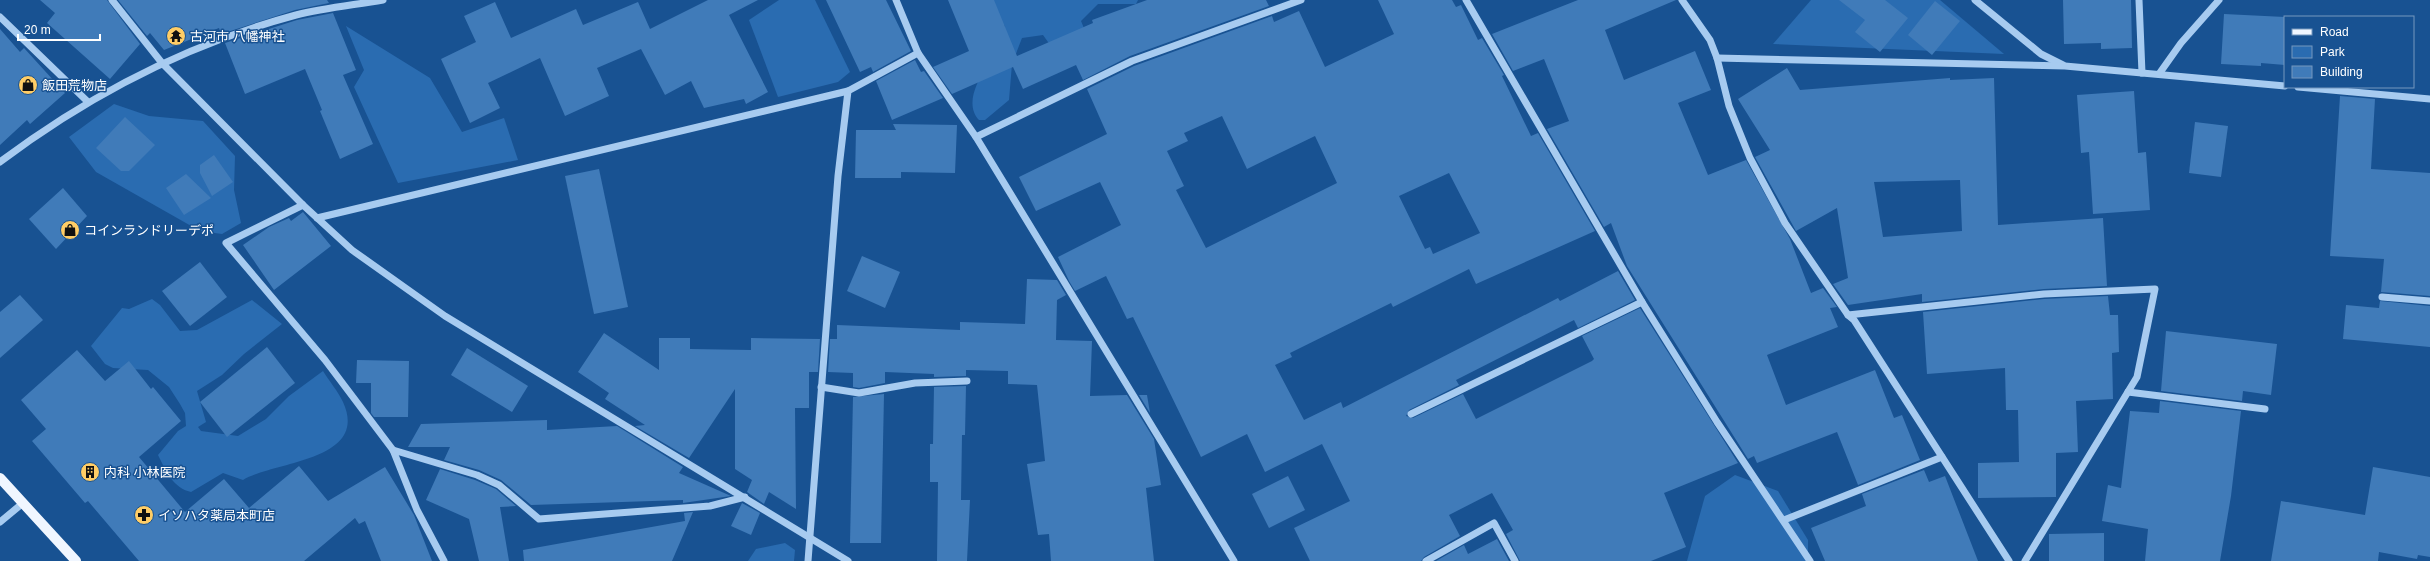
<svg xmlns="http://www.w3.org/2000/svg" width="2430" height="561" font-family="Helvetica,'Noto Sans JP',sans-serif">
  <rect width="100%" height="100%" fill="#185292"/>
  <g fill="#2a6cb1">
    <polygon points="779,0 815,0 850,72 838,82 778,97 749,20"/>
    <path d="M987,0H1138L1136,4H1098L1081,21L1091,45L1058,56L1043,35L1022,38L1012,64L1009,100L985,120H979C956,95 1001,54 1005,26L992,16Z"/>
    <polygon points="1811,0 1940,0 2004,54 1773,44"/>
    <polygon points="346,26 430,78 462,132 504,118 518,160 398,183 354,87 364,70"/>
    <polygon points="114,104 149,116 203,121 235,156 234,190 241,223 222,234 200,231 96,172 69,137"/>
    <path d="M152,299L160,305L180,331L197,330L252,300L282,324L244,354L222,375L197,391L206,422L198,427L201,431L238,436L266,419L289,396L323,371C329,381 338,391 343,402C370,461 274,461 243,480L223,473L191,492C173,488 166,471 158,455L178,431L186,426L185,413L180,404L169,387L148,370L113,368L105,364L91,346L122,308L129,309Z"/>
    <polygon points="1735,475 1778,491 1808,540 1808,561 1687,561 1705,496"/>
    <polygon points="785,543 795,550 794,561 748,561 756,549"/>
  </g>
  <g fill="#407bb9" fill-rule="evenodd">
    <polygon points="40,0 107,0 140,44 110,79 47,23 55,13"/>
    <polygon points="118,0 327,0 329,3 295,10 221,34 219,28 164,50 150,33 147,36"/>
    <polygon points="708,0 758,0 729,15 768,92 746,104 744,99 704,108 691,81 665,95 641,49 597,68 609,96 565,116 540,58 488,83 500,108 470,123 441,59 476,42 464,16 495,2 511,38 576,9 583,25 638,2 650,29"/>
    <polygon points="826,0 886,0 911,51 873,72 871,67 860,72"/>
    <polygon points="948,0 994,0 1017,56 1093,23 1092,20 1147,0 1266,0 1269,6 1130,56 1083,80 1076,65 1023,89 1013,67 952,94 933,67 969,51"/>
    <path d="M1378,0H1452L1456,7L1461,5L1478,40L1482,38L1504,75L1502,76L1531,136L1538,133L1595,231L1476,284L1469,269L1393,307L1391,303L1290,353L1292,357L1275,365L1304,420L1341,402L1343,408L1558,298L1560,301L1618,271L1635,300L1578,328L1574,320L1517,349L1456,380L1459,385L1409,410L1406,416L1413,418L1463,394L1476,419L1592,361L1594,359L1582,336L1640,308L1738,463L1664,493L1686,547L1651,561H1520L1506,534L1513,530L1492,493L1449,515L1460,536L1424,557L1421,561H1310L1294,528L1350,501L1322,444L1265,472L1247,434L1201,457L1133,317L1127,319L1106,276L1075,291L1069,281L1058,257L1121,225L1100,182L1036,211L1019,177L1107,134L1087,89L1134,66L1272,16L1274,22L1299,11L1325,67L1394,34ZM1222,116L1247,169L1315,136L1337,183L1206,248L1176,190L1184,186L1167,151L1188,141L1184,133ZM1449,173L1480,233L1433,254L1430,247L1425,249L1399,196Z"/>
    <polygon points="1578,0 1676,0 1605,30 1624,80 1695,51 1711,90 1678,103 1708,175 1746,160 1790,239 1811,293 1823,288 1837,307 1830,308 1838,327 1767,355 1786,405 1875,370 1894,418 1902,415 1920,460 1858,485 1837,432 1757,463 1754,456 1748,459 1627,266 1611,223 1604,227 1547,129 1569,121 1544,59 1513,71 1492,34"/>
    <polygon points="1839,0 1885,0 1908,18 1880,52 1855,32 1865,20"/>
    <polygon points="2063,0 2131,0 2132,48 2101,49 2101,43 2064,44"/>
    <polygon points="1935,1 1960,21 1932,55 1908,35"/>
    <polygon points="333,13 356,70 343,75 373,144 340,159 320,111 322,110 305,69 245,94 225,43 297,20"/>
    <polygon points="2224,14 2285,17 2285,65 2261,63 2261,66 2221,64"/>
    <polygon points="0,29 20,52 24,48 65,93 30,124 27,120 0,145"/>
    <polygon points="915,60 921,72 924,71 943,98 892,120 876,81"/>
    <path d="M1787,68L1800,90L1950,78V80L1994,78L1998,225L2103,218L2107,286L2044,289L1922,302V294L1848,305L1833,284L1848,278L1837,208L1796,231L1755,157L1770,150L1738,99ZM1960,180L1962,231L1883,237L1874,182Z"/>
    <polygon points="2134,91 2138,153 2146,152 2150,210 2093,214 2089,152 2081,153 2077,95"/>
    <polygon points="2340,96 2375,99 2371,169 2430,173 2430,296 2381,292 2384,259 2330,256"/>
    <polygon points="125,117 155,145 129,171 121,171 96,148"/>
    <polygon points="2195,122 2228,126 2221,177 2189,173"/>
    <polygon points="893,124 957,125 955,173 901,172 901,178 855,178 856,130 896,130"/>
    <polygon points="214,155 233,182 212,196 200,173 200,165"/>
    <polygon points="599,169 628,307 594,314 565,176"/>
    <polygon points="186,174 211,198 184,215 166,188"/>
    <polygon points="63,188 87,216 56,249 29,219"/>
    <polygon points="303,212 331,246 274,290 243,245 269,227 289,218 291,221"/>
    <polygon points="862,256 900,272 885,308 847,291"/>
    <polygon points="200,262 227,297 190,326 162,291"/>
    <polygon points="1027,279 1057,280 1066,295 1057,300 1056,340 1092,341 1090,396 1127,395 1154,439 1161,485 1146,488 1154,561 1051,561 1049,534 1038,535 1027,464 1045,461 1037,385 1008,384 1008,371 966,370 966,376 934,377 934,374 885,372 885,383 859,388 853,387 853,373 828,372 830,339 837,339 837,325 960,330 960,322 1025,324"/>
    <polygon points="20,295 43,320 0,358 0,312"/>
    <polygon points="2108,296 2110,315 2118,315 2119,352 2112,353 2113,399 2076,401 2078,452 2056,453 2056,497 1978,498 1978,463 2019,462 2018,410 2006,410 2005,368 1927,374 1923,312 2044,299"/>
    <polygon points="2380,301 2430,306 2430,347 2343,339 2346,305 2379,308"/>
    <polygon points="2166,331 2277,344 2271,395 2243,391 2242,401 2161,391"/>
    <polygon points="604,333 659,370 659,338 690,338 690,349 751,350 751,338 820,339 818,372 809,372 809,408 795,408 796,509 769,492 764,504 747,492 752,480 735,469 735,389 689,458 635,426 645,425 605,399 609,393 578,372"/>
    <polygon points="267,347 295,383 227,437 200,402"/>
    <polygon points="467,348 528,386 512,412 451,375"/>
    <polygon points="77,350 105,381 129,361 151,389 153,387 181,421 139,457 185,512 224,479 249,508 299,466 328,501 385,467 414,515 432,561 381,561 365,521 359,524 355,518 304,561 139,561 88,501 85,503 32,441 46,429 21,400"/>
    <polygon points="357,360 409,361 408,417 374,417 371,413 371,383 356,383"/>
    <polygon points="966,386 965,435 962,435 961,500 970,500 967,561 937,561 938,482 930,482 930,444 933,444 934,387"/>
    <polygon points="884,394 881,543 850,543 853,397"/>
    <polygon points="1139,395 1147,395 1150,413"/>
    <polygon points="2160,401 2241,411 2231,496 2220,561 2145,561 2148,529 2102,521 2108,485 2121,488 2130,411 2159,413"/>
    <polygon points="547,420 547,430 617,426 683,467 679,473 731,496 683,503 683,500 531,505 501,480 479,470 444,460 450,447 408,447 421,424"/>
    <polygon points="2373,467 2430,477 2430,557 2418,555 2417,559 2379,552 2378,561 2271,561 2281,501 2365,515"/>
    <polygon points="440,469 475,480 496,489 516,506 500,507 509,561 479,561 469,519 426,500"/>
    <polygon points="1924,470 1929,482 1945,476 1978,561 1825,561 1811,528 1866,506 1862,494"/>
    <polygon points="1288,476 1305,510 1269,528 1252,494"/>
    <polygon points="742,503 760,513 751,535 731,526"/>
    <polygon points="693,512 672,561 524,561 523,550 685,521 684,513"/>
    <polygon points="2104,533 2104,561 2049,561 2049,534"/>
    <polygon points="1497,539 1509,561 1436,561 1464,545 1468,554"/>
  </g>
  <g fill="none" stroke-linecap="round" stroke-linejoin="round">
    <g stroke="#a7cbf0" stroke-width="7">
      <polyline points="112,0 162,63 303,205 352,250 445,316 848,561"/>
      <polyline points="896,0 918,53 976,137 1234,561"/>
      <polyline points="1466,0 1642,302 1717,422 1810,561"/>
      <polyline points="1682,0 1710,40 1717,58 1729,106 1750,158 1785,223 1848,315 1854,320 2009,561"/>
      <polyline points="1975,0 2041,54 2063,65"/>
      <polyline points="2139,0 2142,73"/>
      <polyline points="0,17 87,101"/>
      <polyline points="1717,58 2065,66 2285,86"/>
      <polyline points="2159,74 2181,43 2219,0"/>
      <polyline points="2298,87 2430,99"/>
      <polyline points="976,137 1132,61 1301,0"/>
      <path d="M0,162C89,95 188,44 296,15C324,8 354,5 383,0"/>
      <polyline points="303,205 226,243 325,360 393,450 417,510 444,561"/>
      <polyline points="317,218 848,91"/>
      <polyline points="2382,297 2430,301"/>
      <polyline points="1848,315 2044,294 2155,289 2137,377 2025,561"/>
      <polyline points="821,387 859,393 915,383 967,381"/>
      <polyline points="2128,392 2265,409"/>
      <polyline points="1411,414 1642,302"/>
      <polyline points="393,450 477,475 499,485 539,519 710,506 745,497"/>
      <polyline points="1784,520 1942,457"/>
      <polyline points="0,522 23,503"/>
      <polyline points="808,561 838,176 848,91 918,53"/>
      <polyline points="1426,561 1494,523 1515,561"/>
    </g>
    <polyline stroke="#f0f6ff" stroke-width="10" points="0,478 76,561"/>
  </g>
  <defs>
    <g id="temple-disc" transform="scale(1)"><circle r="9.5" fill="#ffcd66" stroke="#185292"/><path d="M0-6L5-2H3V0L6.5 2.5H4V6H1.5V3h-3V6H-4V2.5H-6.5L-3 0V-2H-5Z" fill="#111"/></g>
    <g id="shop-disc" transform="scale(1)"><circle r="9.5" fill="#ffcd66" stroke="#185292"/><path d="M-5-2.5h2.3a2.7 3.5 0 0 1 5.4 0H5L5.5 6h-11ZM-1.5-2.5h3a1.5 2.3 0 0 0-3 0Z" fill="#111"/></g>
    <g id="building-disc" transform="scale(1)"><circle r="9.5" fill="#ffcd66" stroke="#185292"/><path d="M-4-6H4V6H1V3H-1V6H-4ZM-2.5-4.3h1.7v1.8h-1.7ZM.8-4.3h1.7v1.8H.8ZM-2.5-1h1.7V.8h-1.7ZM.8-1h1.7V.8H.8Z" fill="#111"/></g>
    <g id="pharmacy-disc" transform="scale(1)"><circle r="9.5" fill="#ffcd66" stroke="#185292"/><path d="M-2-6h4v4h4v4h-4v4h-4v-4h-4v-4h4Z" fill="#111"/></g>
  </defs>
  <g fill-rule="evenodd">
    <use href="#temple-disc" x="176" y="36"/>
    <use href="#shop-disc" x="28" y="85"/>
    <use href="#shop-disc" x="70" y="230"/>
    <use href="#building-disc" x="90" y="472"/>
    <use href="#pharmacy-disc" x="144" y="515"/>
  </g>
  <g text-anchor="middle" stroke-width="3" stroke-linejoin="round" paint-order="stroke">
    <g font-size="13" fill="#fff" stroke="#185292" text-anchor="start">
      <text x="190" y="41">古河市 八幡神社</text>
      <text x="42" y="90">飯田荒物店</text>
      <text x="84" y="235">コインランドリーデポ</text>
      <text x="104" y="477">内科 小林医院</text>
      <text x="158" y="520">イソハタ薬局本町店</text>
    </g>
  </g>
  <rect x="2284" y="16" width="130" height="72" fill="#185292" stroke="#7497be"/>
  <rect x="2292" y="29" width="20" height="6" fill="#f0f6ff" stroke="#7497be"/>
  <text x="2320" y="36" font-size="12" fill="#ffffff">Road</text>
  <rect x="2292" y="46" width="20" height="12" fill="#2a6cb1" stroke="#7497be"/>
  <text x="2320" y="56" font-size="12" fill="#ffffff">Park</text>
  <rect x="2292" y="66" width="20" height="12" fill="#407bb9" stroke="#7497be"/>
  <text x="2320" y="76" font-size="12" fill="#ffffff">Building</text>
  <path d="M18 34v6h82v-6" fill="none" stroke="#ffffff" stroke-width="2"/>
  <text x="24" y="34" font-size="12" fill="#ffffff" stroke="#185292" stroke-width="3" paint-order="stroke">20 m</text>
</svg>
